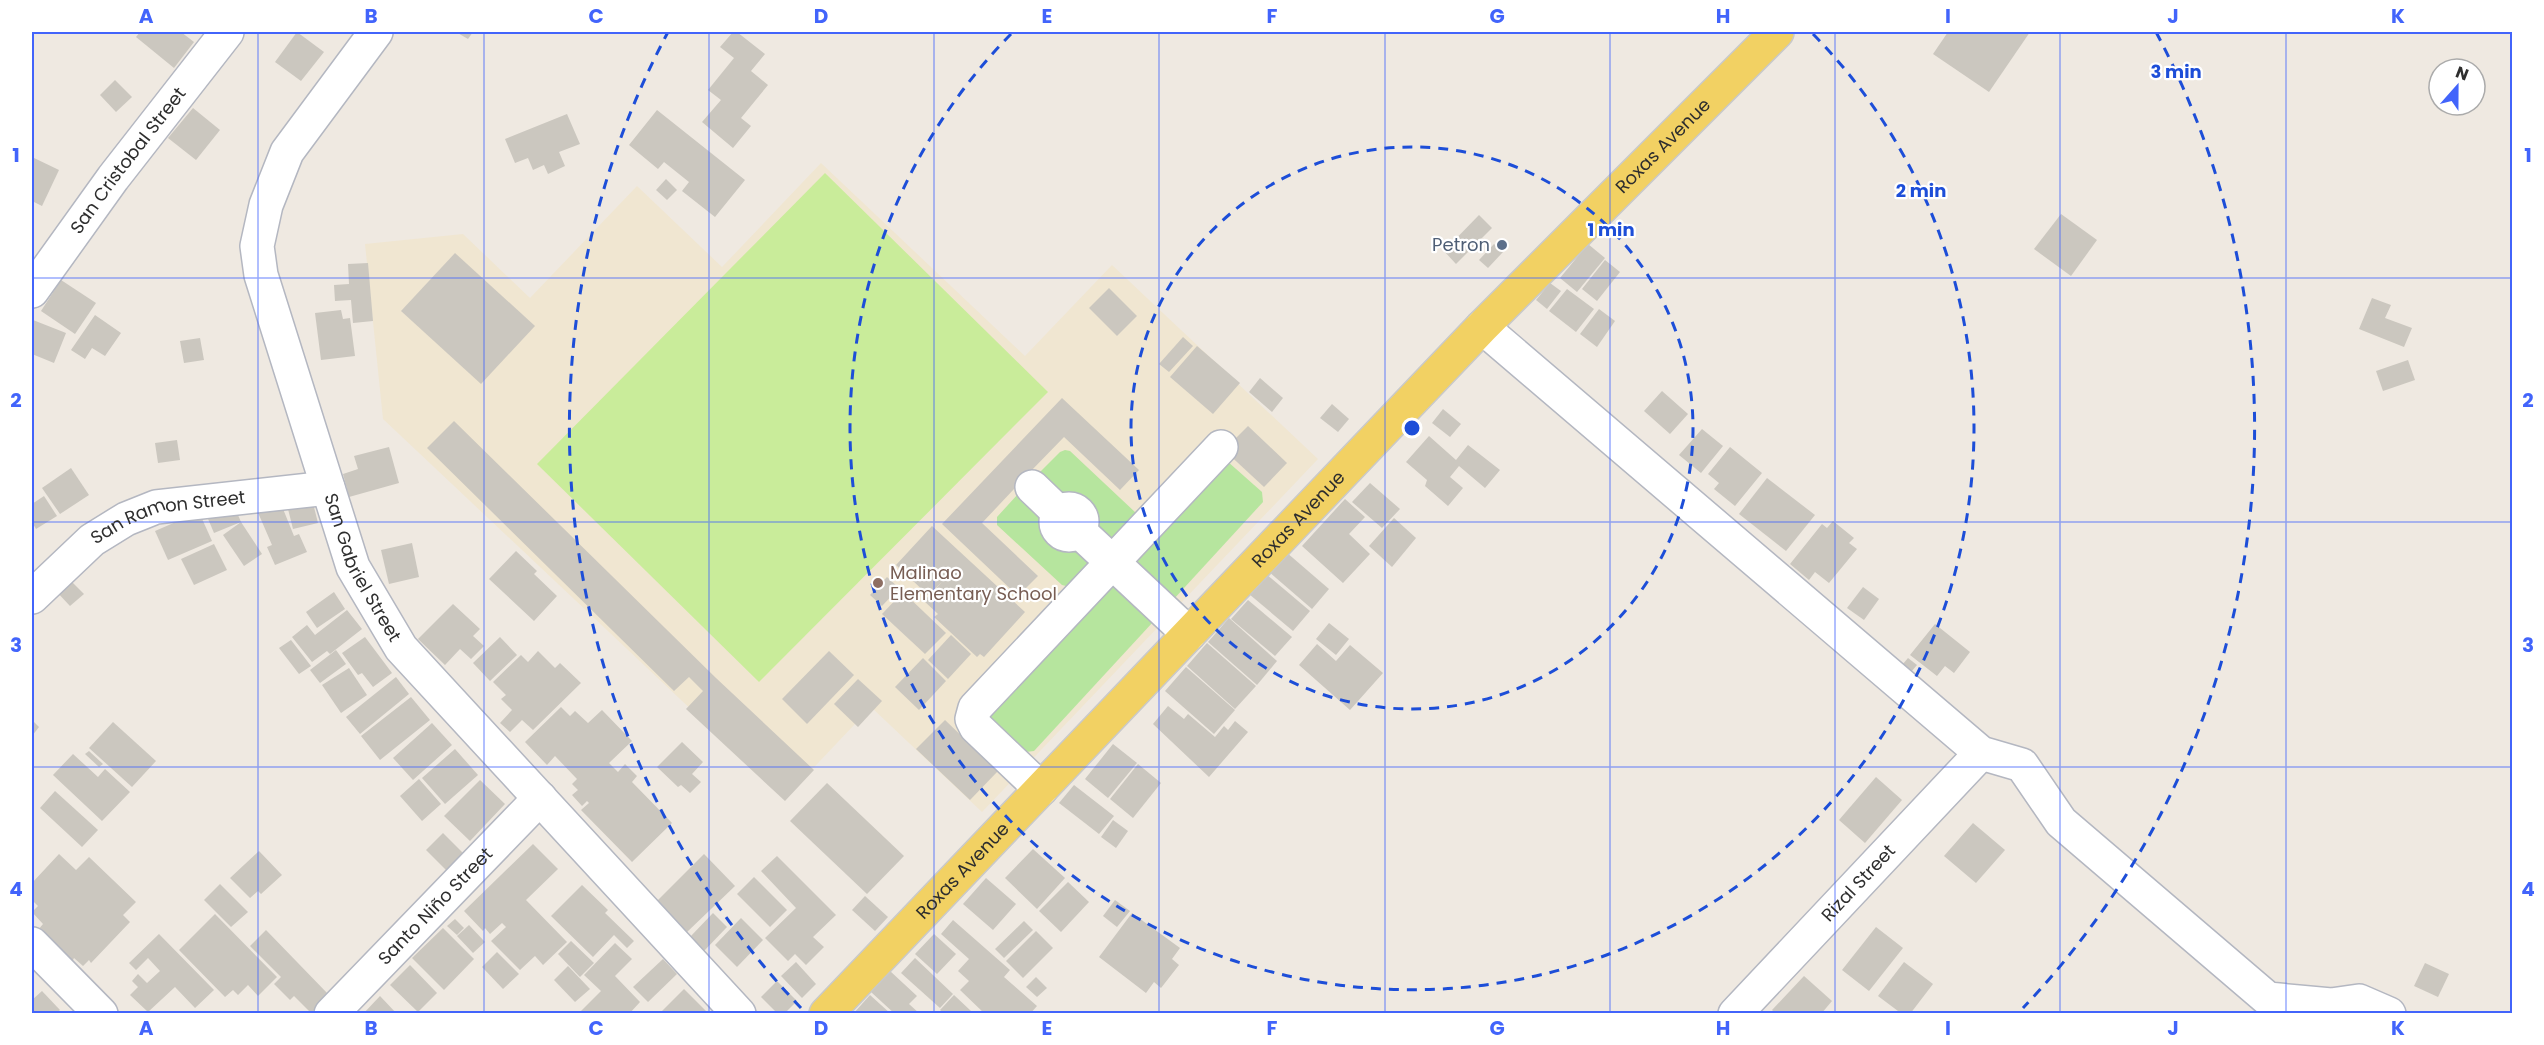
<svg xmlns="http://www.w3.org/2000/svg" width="2544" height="1045" font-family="Poppins,sans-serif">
  <rect width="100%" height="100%" fill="#efe9e1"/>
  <polygon fill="#f0e6d1" points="821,163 1025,356 1112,265 1318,459 982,812 871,707 785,798 383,419 365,244 463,234 530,298 637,186 722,267"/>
  <g fill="#b6e59e">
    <polygon points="1065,450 1070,451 1136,513 1114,543 1090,520 1083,507 1070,501 1038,474 1060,452"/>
    <polygon points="1227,461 1262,492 1263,502 1173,600 1130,561"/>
    <polygon points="1018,494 1047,521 1050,532 1055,538 1069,544 1094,559 1070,587 1062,585 997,525 997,517"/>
    <polygon points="1111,582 1153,622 1034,751 1026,752 989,718 990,712"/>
  </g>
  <polygon fill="#c9ec9a" points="825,173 1048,392 759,682 537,464"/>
  <g fill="#cbc7bf">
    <polygon points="140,32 181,32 194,42 174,68 136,37"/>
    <polygon points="297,32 324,52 301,81 275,62"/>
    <polygon points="456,32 473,32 468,39"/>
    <polygon points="733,32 737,32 765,54 751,71 768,85 741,118 751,126 733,148 702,122 721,100 708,90 734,58 720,47"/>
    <polygon points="1948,32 2030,32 1989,92 1933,54"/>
    <polygon points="115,80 132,97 116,112 100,95"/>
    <polygon points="193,108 220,130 196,160 168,138"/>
    <polygon points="657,110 745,180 715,217 682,191 689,182 664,162 658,169 629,145"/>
    <polygon points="567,114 580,144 559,152 565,166 548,174 544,165 533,170 528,158 515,163 505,139"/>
    <polygon points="32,157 59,170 42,206 32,201"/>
    <polygon points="666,179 677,190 667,200 656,190"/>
    <polygon points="2061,214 2097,240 2071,276 2034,249"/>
    <polygon points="1479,215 1492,228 1456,264 1444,251"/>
    <polygon points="1494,244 1503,252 1488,268 1479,260"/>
    <polygon points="1588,244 1605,258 1577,292 1560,278"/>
    <polygon points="455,253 535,326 481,384 401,311"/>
    <polygon points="1605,260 1620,272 1597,301 1582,289"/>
    <polygon points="368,263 373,321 353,323 351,300 335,301 334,285 349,284 348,264"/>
    <polygon points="61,280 96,303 75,334 41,311"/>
    <polygon points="1550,283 1561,291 1547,309 1536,300"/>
    <polygon points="1109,288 1137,316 1117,336 1089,308"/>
    <polygon points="1567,289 1594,309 1576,332 1549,311"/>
    <polygon points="2372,298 2391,305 2385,318 2412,328 2404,347 2359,329"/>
    <polygon points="1599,309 1615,321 1597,347 1580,334"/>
    <polygon points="341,310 343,319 350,318 355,356 321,360 315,313"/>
    <polygon points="95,315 121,333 105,356 92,348 85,359 71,350"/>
    <polygon points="33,320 66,333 54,363 32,354"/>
    <polygon points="1183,337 1193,346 1169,372 1159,364"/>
    <polygon points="200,338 204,360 184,363 180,341"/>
    <polygon points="1197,346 1240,383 1213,414 1170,377"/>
    <polygon points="2408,360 2415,380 2383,391 2376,371"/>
    <polygon points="1260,378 1283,398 1272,412 1249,392"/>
    <polygon points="1662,391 1688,414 1670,434 1644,411"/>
    <polygon points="1062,398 1139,470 1120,490 1064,437 1030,472 982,523 1038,576 1018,596 942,524"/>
    <polygon points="1332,404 1349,419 1338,432 1320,418"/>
    <polygon points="1443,409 1461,424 1450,437 1432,423"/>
    <polygon points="454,421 716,678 814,770 785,801 686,709 703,691 689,677 674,691 427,448"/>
    <polygon points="1248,426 1287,463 1264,487 1224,450"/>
    <polygon points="1702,429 1723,446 1701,473 1679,455"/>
    <polygon points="1429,436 1456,460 1468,445 1500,470 1485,488 1459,466 1450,477 1463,488 1448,506 1425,486 1427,480 1406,462"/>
    <polygon points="177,440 180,460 158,463 155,443"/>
    <polygon points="389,447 399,483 349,497 343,474 358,469 354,456"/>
    <polygon points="1730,447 1762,473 1735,506 1714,489 1719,483 1708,474"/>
    <polygon points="71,468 89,495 60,514 42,488"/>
    <polygon points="1767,478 1815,515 1786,551 1739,514"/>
    <polygon points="1370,483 1400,509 1382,528 1352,502"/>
    <polygon points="311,495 318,523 293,529 286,501"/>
    <polygon points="44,496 57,516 36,529 32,522 32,504"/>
    <polygon points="279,499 294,536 299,534 307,552 275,565 267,547 272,545 256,508"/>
    <polygon points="1345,499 1365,517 1349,534 1370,554 1343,583 1302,546"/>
    <polygon points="233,503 241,522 214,533 206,514"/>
    <polygon points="199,512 212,541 168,560 155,531"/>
    <polygon points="1394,518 1416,538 1392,567 1369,546"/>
    <polygon points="1833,521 1854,538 1849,543 1857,549 1829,583 1815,572 1809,580 1790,564 1822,524 1827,528"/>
    <polygon points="241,522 262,554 244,566 223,535"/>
    <polygon points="932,526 1025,612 984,657 980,654 977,657 934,617 938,614 924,601 942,582 928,595 896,565"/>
    <polygon points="412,543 419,577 389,584 381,550"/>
    <polygon points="214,544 227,570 194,585 181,559"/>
    <polygon points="516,551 537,571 534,574 557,596 534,621 489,579"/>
    <polygon points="1286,552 1329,589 1312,609 1269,572"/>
    <polygon points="1266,574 1310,611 1293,631 1249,594"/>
    <polygon points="887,577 899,588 882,606 870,595"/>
    <polygon points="68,578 84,594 70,606 55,590"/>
    <polygon points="1863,587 1879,599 1864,620 1847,608"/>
    <polygon points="334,592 345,609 317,628 306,612"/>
    <polygon points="903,592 946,633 925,654 882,614"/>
    <polygon points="1248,600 1292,637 1275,656 1231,619"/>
    <polygon points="453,604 480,629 473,636 484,646 471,659 460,649 445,665 418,639"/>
    <polygon points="347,610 362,629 330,654 327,651 312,662 292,637 307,625 315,635"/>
    <polygon points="1229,618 1277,661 1257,685 1208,642"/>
    <polygon points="1329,623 1349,639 1336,655 1316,639"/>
    <polygon points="1935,624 1970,652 1954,673 1945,666 1937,676 1910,655"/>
    <polygon points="951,635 971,654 948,679 928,660"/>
    <polygon points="365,637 392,673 373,687 362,673 358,675 342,653"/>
    <polygon points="500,637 517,655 490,681 473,663"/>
    <polygon points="291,640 311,666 299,674 279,648"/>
    <polygon points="1207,643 1256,686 1235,709 1187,666"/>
    <polygon points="1317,644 1336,661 1350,645 1383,673 1350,710 1299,665"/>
    <polygon points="336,650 346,664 320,683 310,670"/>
    <polygon points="538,651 555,668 560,663 581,683 533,730 522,720 510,732 500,723 512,710 501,699 506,695 493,682 521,655 528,662"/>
    <polygon points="829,651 854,675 807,724 782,699"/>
    <polygon points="923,658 946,681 919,710 895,687"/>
    <polygon points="1908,658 1917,665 1906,678 1897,671"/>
    <polygon points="1186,667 1235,710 1214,734 1165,691"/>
    <polygon points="349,668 367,695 341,713 322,685"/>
    <polygon points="396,677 409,694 360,734 346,717"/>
    <polygon points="858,679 882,701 858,727 834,704"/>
    <polygon points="411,697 430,720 380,760 361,736"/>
    <polygon points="1168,706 1184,719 1188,714 1215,737 1224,726 1228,730 1235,721 1248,732 1209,777 1153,724"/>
    <polygon points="561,707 570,716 575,711 588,723 602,710 632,741 609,763 618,772 625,764 637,776 632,782 672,823 632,862 581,810 589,803 587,801 582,806 572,795 578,790 572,784 577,779 555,756 547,765 525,742"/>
    <polygon points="32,720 39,727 32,736"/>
    <polygon points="945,720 998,771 970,800 916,749"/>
    <polygon points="113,722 156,761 132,787 89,748"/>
    <polygon points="432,723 452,745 413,780 393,758"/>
    <polygon points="682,742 703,762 692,774 701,782 690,793 681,785 678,787 657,767"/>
    <polygon points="1113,744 1137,763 1108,798 1085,779"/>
    <polygon points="455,749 478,775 445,804 422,778"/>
    <polygon points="89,751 103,764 99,767 85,754"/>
    <polygon points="73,754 98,777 105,769 130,792 102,821 53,775"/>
    <polygon points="1138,764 1161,783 1133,818 1110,799"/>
    <polygon points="1876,777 1902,800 1865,843 1839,820"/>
    <polygon points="419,779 441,804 422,821 400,796"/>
    <polygon points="480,780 505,804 470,841 444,816"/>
    <polygon points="827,783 904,856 867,894 790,821"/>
    <polygon points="1074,785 1114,816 1099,834 1059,803"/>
    <polygon points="55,791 98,830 82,847 40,808"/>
    <polygon points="1113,820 1128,831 1116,848 1101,837"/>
    <polygon points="1973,823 2005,850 1976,883 1944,856"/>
    <polygon points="443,833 464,854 447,871 426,850"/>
    <polygon points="533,844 558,869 526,900 567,942 543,965 535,956 520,970 491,941 506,927 502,923 490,934 485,928 483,931 464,911"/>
    <polygon points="1033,849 1065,878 1037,909 1005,878"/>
    <polygon points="259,851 282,875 261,894 258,891 250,898 230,878"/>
    <polygon points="59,854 76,870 89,857 136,902 123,915 130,922 91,963 89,960 83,966 74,958 72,962 38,930 43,924 32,912 38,906 32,900 32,883"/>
    <polygon points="704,854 735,886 686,933 656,902"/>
    <polygon points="777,856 836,915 813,937 824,947 806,965 795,954 788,961 765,938 796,908 761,871"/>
    <polygon points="754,877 787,910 770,927 737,894"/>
    <polygon points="986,878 1016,904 993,930 963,904"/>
    <polygon points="1068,882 1089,902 1061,932 1039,911"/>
    <polygon points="220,884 248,912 231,927 204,900"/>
    <polygon points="582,885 608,910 605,913 634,941 627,948 614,935 593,957 551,916"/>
    <polygon points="865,896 888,917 875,931 852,910"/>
    <polygon points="1115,900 1130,911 1117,927 1103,916"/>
    <polygon points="713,913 727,927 704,951 690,937"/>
    <polygon points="1132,913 1180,948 1172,959 1179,965 1161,988 1154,982 1146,993 1099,957"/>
    <polygon points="215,914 277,977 258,996 248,985 238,995 233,990 225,997 179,950"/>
    <polygon points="741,918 763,940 737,967 715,945"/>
    <polygon points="455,919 464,928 457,935 447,926"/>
    <polygon points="953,920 1010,970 1004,977 1037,1006 1030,1014 985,1014 960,990 969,981 958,971 969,959 941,934"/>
    <polygon points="1024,921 1033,930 1004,958 995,949"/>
    <polygon points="469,925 485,942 473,953 457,936"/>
    <polygon points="1876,927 1903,948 1869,991 1842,970"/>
    <polygon points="443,928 474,959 444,990 412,958"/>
    <polygon points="266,930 329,995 311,1013 294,996 290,1000 274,984 281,977 250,946"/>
    <polygon points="1036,931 1053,948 1023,978 1006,961"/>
    <polygon points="159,934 214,990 195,1008 175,987 148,1012 130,995 138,987 132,981 138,974 147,983 160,971 148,958 136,970 129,963"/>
    <polygon points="934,934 956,954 937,974 915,954"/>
    <polygon points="571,941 594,963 580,977 558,954"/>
    <polygon points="615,943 632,959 615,976 640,1002 629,1014 578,1014 601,991 584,975"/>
    <polygon points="497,952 519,974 503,989 482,967"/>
    <polygon points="915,958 953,994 940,1008 901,973"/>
    <polygon points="663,959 677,974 648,1002 633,987"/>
    <polygon points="796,962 816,984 802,998 781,976"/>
    <polygon points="1904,962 1933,984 1910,1014 1902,1014 1878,996"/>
    <polygon points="2425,963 2449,974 2438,997 2414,986"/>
    <polygon points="410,965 437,993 418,1012 390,985"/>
    <polygon points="568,966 590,989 575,1002 554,980"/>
    <polygon points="890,971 917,996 909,1004 920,1014 895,1014 871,992"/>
    <polygon points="1804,976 1832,1001 1821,1014 1776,1014 1772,1010"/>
    <polygon points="1036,977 1047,988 1037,997 1026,987"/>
    <polygon points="777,981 797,1001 784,1014 778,1014 761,997"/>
    <polygon points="684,989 709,1014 659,1014"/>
    <polygon points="42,991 60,1010 56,1014 32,1014 32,1000"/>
    <polygon points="870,995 891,1014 853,1014"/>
    <polygon points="954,995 971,1011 968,1014 945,1014 940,1010"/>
    <polygon points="380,996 397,1014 363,1014"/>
  </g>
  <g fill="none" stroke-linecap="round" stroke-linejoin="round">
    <g stroke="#b4b7c1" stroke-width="36">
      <g id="minor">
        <path id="s1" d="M376,32L287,152L266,205L257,246L261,275L353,567L401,648L739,1014"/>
        <path id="s2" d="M32,291L113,178L227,32"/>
        <polyline points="1482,327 1981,753 2022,765 2061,822 2268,999 2331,1005 2359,1001 2389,1014"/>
        <polyline points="1032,487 1059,513"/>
        <circle cx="1069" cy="522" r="13"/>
        <polyline points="1079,531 1189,634"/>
        <path id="s3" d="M32,597L92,540L126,519L156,507L328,488"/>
        <polyline points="1041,789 976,727 972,719 975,708 1221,447"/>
        <polyline points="32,944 101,1014"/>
        <path id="s4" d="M331,1014L540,798"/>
        <path id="s5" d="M1735,1014L1981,753"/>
      </g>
    </g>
    <g stroke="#c9c9c9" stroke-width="36">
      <g id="major">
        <path id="s6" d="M826,1014L1482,327L1777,32"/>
      </g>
    </g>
    <use href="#minor" stroke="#fff" stroke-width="33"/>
    <use href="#major" stroke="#f2d163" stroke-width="33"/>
  </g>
  <path fill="none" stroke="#4264fb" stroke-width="1.5" stroke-opacity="0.55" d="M258,32V1014M484,32V1014M709,32V1014M934,32V1014M1159,32V1014M1385,32V1014M1610,32V1014M1835,32V1014M2060,32V1014M2286,32V1014M32,278H2512M32,522H2512M32,767H2512"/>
  <g fill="none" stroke="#1d4ed8" stroke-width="3" stroke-dasharray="10 8">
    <circle cx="1412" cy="428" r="281"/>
    <path d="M1813 34A562 562 0 1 1 1011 34"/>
    <path d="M801 1008A843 843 0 0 1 668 32M2156 32A843 843 0 0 1 2023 1008"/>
  </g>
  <circle fill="#5c6f8a" stroke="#fff" stroke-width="2" cx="1502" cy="245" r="6"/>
  <circle fill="#8d6e63" stroke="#fff" stroke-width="2" cx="878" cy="583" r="6"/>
  <g text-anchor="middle" stroke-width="4.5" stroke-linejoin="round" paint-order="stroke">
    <g font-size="18" fill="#2e2e2e" stroke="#fff">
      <text dy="6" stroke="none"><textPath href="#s6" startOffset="1206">Roxas Avenue</textPath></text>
      <text dy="6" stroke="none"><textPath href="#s2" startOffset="162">San Cristobal Street</textPath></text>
      <text dy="6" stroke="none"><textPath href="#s6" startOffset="684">Roxas Avenue</textPath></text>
      <text dy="6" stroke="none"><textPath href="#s3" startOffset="164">San Ramon Street</textPath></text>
      <text dy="6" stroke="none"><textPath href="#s1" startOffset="588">San Gabriel Street</textPath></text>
      <text dy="6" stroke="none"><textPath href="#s6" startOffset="198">Roxas Avenue</textPath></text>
      <text dy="6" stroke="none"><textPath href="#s5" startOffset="180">Rizal Street</textPath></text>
      <text dy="6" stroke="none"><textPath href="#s4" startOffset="150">Santo Niño Street</textPath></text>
    </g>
    <g font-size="18" fill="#4e5e75" stroke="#fff" text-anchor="end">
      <text x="1490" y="251">Petron</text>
    </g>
    <g font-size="18" fill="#785e54" stroke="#fff" text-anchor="start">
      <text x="890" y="579">Malinao<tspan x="890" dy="21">Elementary School</tspan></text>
    </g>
  </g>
  <circle cx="1412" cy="428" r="9" fill="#1d4ed8" stroke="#fff" stroke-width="3"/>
  <g font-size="18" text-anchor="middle" font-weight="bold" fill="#1d4ed8" stroke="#fff" stroke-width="4.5" stroke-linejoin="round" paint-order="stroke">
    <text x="2176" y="78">3 min</text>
    <text x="1921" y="197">2 min</text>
    <text x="1611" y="236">1 min</text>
  </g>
  <rect width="2544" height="1045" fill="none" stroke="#ffffff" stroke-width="66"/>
  <g transform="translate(2457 87) rotate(21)"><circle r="28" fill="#ffffff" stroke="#ababab" stroke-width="1.5"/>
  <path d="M0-4.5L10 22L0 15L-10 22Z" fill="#4264fb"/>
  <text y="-9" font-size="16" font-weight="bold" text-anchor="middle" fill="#2e2e2e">N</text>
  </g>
  <rect x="33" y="33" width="2478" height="979" fill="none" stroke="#4264fb" stroke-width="2"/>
  <g font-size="20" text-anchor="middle" font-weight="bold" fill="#4264fb">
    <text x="146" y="23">A</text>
    <text x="371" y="23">B</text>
    <text x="596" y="23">C</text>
    <text x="821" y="23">D</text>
    <text x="1047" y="23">E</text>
    <text x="1272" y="23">F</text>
    <text x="1497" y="23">G</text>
    <text x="1723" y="23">H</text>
    <text x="1948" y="23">I</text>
    <text x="2173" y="23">J</text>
    <text x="2398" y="23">K</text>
    <text x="16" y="162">1</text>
    <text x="2528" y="162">1</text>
    <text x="16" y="407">2</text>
    <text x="2528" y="407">2</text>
    <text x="16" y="652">3</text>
    <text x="2528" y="652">3</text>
    <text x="16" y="896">4</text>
    <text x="2528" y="896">4</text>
    <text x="146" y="1035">A</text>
    <text x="371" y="1035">B</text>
    <text x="596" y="1035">C</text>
    <text x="821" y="1035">D</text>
    <text x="1047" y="1035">E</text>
    <text x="1272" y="1035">F</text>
    <text x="1497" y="1035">G</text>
    <text x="1723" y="1035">H</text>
    <text x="1948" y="1035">I</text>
    <text x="2173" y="1035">J</text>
    <text x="2398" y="1035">K</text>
  </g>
</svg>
